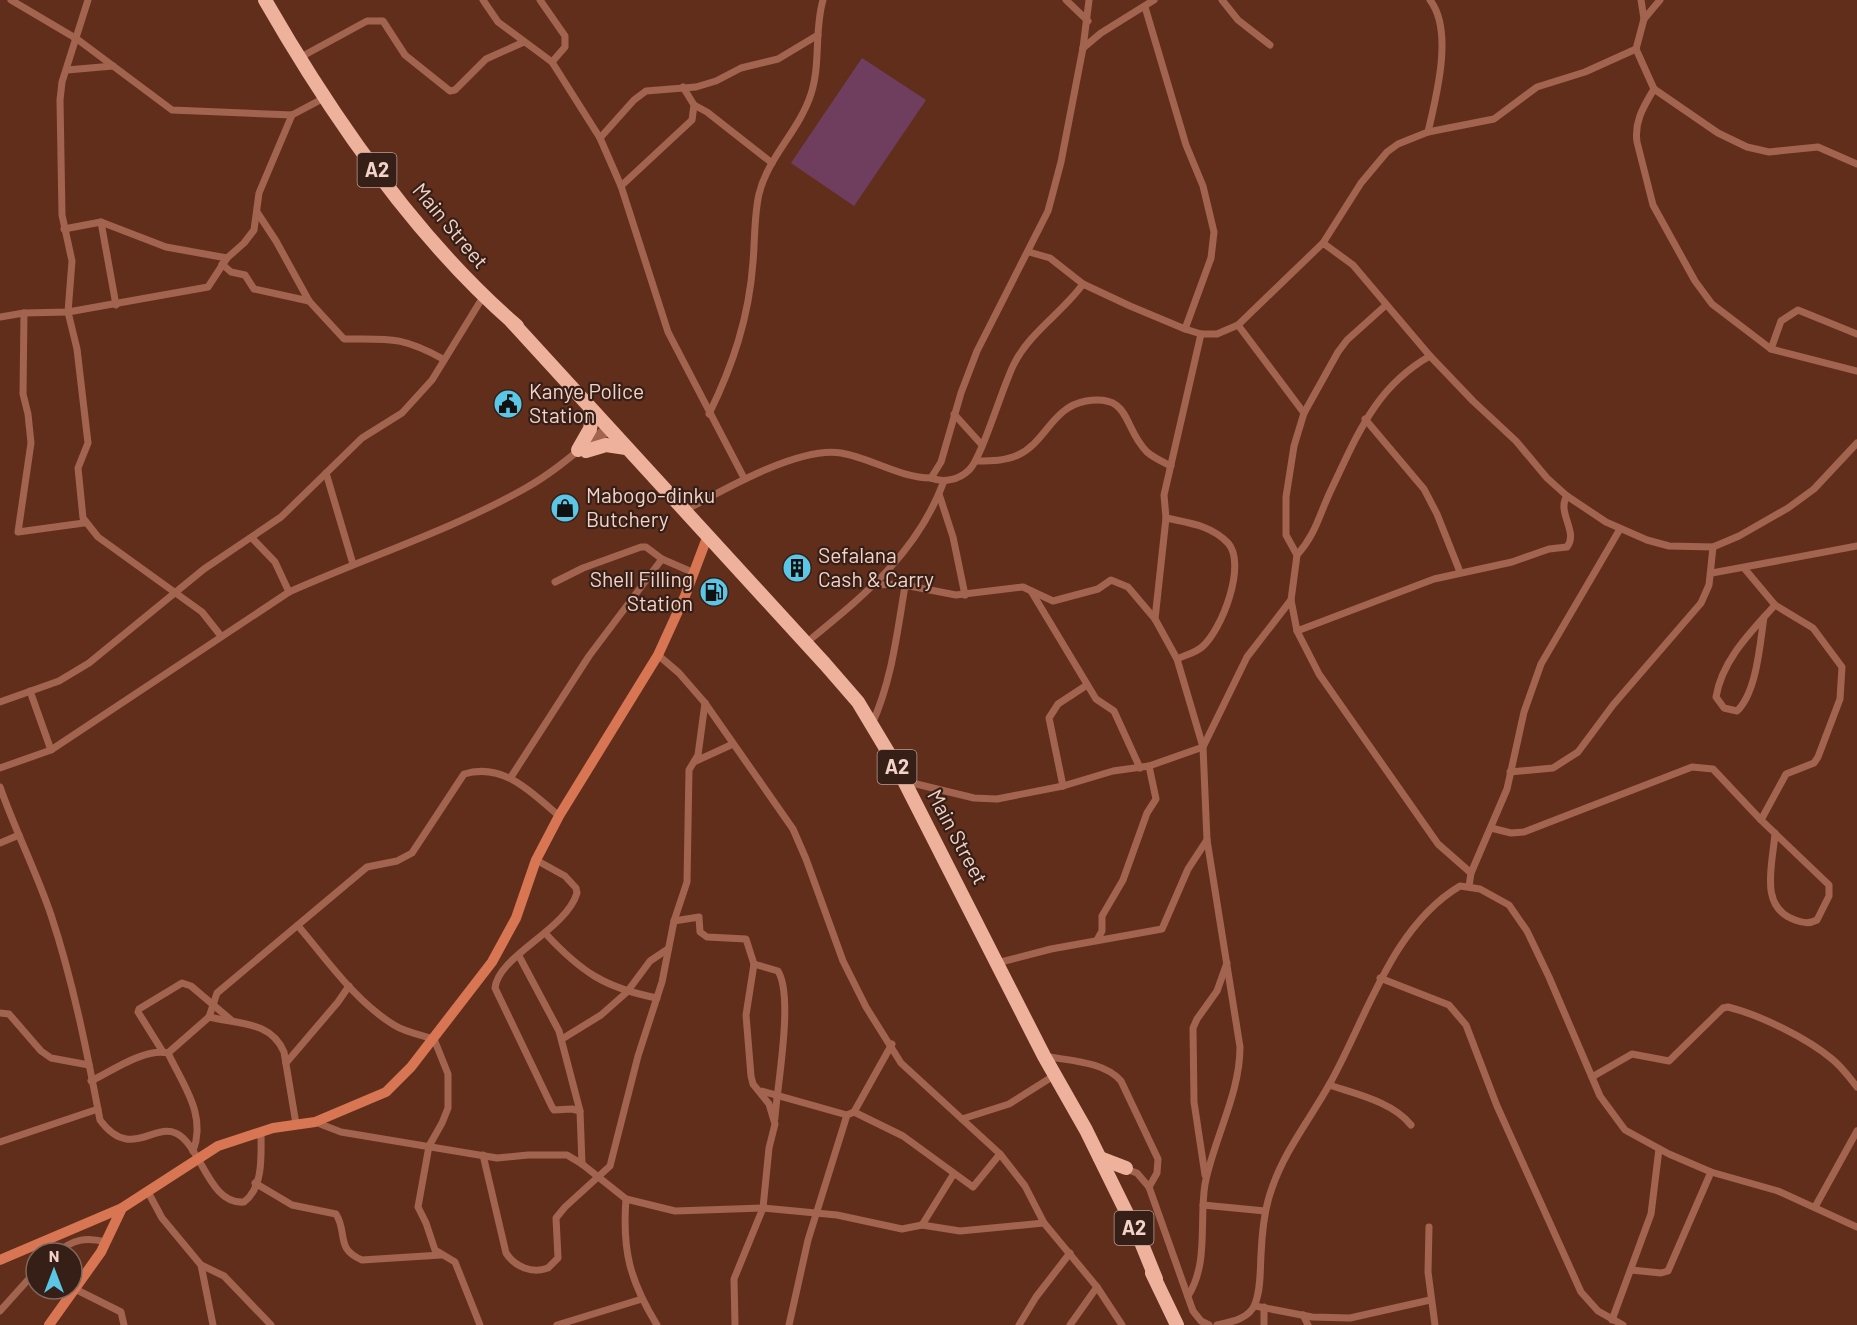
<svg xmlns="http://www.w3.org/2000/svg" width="1857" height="1325" font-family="Barlow,sans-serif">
  <rect width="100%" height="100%" fill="#622e1c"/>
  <polygon fill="#6f3e5f" points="862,58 926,100 854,206 791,163"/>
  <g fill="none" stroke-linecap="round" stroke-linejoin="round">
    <g stroke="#a2644f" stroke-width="7">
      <polyline points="11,0 77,39 172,110 292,115 324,98"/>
      <polyline points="88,0 62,82 60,100 62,215 72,261 68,312 77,349 88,443 78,468 83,518 98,537 202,612 221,636"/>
      <polyline points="483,0 498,22 552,62 600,138 621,186 668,332 744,478"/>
      <polyline points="540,0 565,36 565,47 552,62"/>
      <polyline points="1066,0 1088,21"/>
      <polyline points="1222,0 1238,20 1270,45"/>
      <path d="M1641,0L1644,19L1636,49L1654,89C1644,106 1634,121 1637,142L1653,205L1695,281L1712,304L1771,349L1857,371"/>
      <polyline points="1145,7 1186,145 1203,186 1214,232 1211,258 1185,329"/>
      <polyline points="1644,19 1660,0"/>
      <polyline points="1083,48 1101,33 1154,0"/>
      <polyline points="299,58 367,21 383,21 405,55 450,91 455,90 486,59 524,42"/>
      <polyline points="67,70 113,66"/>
      <polyline points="1654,89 1718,133 1747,147 1769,152 1818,147 1857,164"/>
      <polyline points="694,105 707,112 772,163"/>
      <path d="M1428,132C1436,97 1454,31 1430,0"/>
      <polyline points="600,138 634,100 646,91 696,87 716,81 741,68 778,59 818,35"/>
      <polyline points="621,186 692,120 694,105 683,87"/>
      <path d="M257,212L276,241L309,301L344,339C389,339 401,336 443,359"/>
      <polyline points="101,222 116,305"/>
      <polyline points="64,229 101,222 166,247 227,258"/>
      <polyline points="1323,243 1361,183 1387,152 1398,144 1428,132 1494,119 1537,87 1585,72 1636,49"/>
      <polyline points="1029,252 1050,258 1083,284 1130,306 1185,329 1201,334 1217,334 1238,325 1323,243 1353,265 1430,356 1473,401 1516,441 1547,478 1567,496 1606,522 1647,540 1669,546 1713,547 1739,536 1788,508 1814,489 1857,443"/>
      <polyline points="222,264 231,272 245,275 254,289 309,301"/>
      <polyline points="1386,305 1347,340 1338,352 1304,413 1294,446 1286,497 1286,535 1297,555 1291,600 1297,631 1319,674 1438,844 1471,873"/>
      <polyline points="24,313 23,394 28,414 31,443 18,532 84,523"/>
      <polyline points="0,317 24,313 68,312 208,287 227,258 244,243 254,230 259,193 292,115"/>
      <polyline points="1238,325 1304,413"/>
      <polyline points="1771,349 1781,321 1798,310 1857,334"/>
      <path d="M709,414C733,365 749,317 753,262C755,240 754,216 759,194C768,157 799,131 811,94C821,63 814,31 823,0"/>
      <polyline points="954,414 982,445"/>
      <polyline points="1365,419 1424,489 1437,514 1460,572"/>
      <polyline points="593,445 611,429"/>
      <path d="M977,461C991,461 1006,461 1018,455C1046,442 1052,407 1086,401C1132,394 1122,427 1147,452C1154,458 1163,462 1171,466"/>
      <polyline points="326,473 353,564"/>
      <path d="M931,478C943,483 959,480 969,470C981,460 1003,385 1014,364C1030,332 1062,313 1083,284"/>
      <polyline points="939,494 953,537 965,595"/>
      <path d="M686,510C723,490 799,446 841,453C871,458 900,478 931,478L941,462L961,393L977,351L1048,211L1061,162L1083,48L1089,0"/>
      <path d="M1166,518C1189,523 1211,525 1228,543C1247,564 1222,630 1202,647C1195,653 1185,655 1177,659"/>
      <polyline points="252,538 275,562 289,592"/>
      <path d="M1297,555C1316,534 1319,515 1331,490C1357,436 1375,387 1430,356"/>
      <polyline points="1744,568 1775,605 1813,628 1842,667 1840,699 1818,757 1814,763 1786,774 1761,820"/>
      <polyline points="1712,573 1857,546"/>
      <polyline points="555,582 583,568 641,547 646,547 662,559"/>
      <path d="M876,585L899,584L956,595L1023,587L1053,601L1098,589L1111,580L1128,587L1155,619L1177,659L1203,747L1207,840L1240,1047C1240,1094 1214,1138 1205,1184C1199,1221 1209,1263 1188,1296"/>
      <polyline points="1031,591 1096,699 1114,711 1140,768"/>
      <path d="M1764,617C1760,643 1757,692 1737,711L1724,708L1716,697C1722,660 1751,632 1775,605"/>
      <polyline points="1155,619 1166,518 1164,495 1201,334"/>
      <path d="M1297,631L1434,579L1512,562L1549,549L1567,547C1579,532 1556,512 1567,496"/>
      <path d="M806,643C863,596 917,554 944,481"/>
      <polyline points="658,655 679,673 705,703 793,829 806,859 843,961 866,1007 901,1063 1000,1154 1025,1186 1044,1223"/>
      <polyline points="30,691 51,750"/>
      <polyline points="0,702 59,681 89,663 204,569 281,517 362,438 402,413 432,380 483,297"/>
      <path d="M872,724C892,680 897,633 905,586"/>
      <polyline points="696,761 733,744"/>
      <path d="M0,768L51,750L289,592C367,557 449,531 524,489C555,472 581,448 608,426"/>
      <polyline points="1510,772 1553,768 1578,752 1613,705 1701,603 1709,585 1713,547"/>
      <polyline points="511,777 589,656 662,559 692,572"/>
      <polyline points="904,781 974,798 997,799 1063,786 1113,771 1149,766 1203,747 1247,657 1291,600"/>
      <polyline points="1063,786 1049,718 1058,704 1087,685"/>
      <path d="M0,787C15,830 36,871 51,915C73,981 87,1052 100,1120C133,1165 158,1114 183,1138C203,1156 212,1205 244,1202C264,1187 261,1154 261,1132"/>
      <path d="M1491,828L1511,833L1524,832L1692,767L1713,769L1761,820L1829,885V896L1817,920C1809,924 1803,923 1795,920C1758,907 1773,864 1775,833"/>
      <polyline points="0,843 19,835"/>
      <path d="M536,860L565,876L576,888L577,893C566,930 498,956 495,988L552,1107L554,1110L572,1109L580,1111L582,1164"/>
      <polyline points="1469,886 1471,873 1507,789 1524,712 1541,664 1620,529"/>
      <polyline points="674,921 699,917 700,932 707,937 746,939 754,964 746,1015 751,1076 753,1084 769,1104 775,1124 769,1148 763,1208 734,1279 735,1325"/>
      <path d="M299,927C328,961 355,1001 394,1025C405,1032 421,1035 434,1039L448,1074V1108L442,1123L429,1146L418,1207L426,1223L435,1250L455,1262L480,1325"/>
      <path d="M545,933C581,972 605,988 657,998"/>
      <polyline points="1097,940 1102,931 1102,916 1123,880 1147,813 1156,799 1149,766"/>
      <polyline points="519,956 559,1031 580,1111"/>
      <polyline points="997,963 1051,949 1162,929 1188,869 1207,840"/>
      <path d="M754,964L778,971C794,997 777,1086 775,1118"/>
      <polyline points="1380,978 1449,1005 1466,1025 1497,1106 1581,1292 1598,1311 1623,1325"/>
      <polyline points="0,1013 9,1014 41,1051 51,1058 89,1065"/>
      <path d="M209,1017L217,993L367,867L397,861L412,853L464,774C504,762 532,793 559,816"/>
      <polyline points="562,1039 601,1015 627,992 650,961 668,949"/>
      <polyline points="163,1052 138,1012 139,1009 182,983 191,986 231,1020"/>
      <path d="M168,1053L209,1017C238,1024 271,1021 284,1052L296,1124"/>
      <path d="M1044,1056C1069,1061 1104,1061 1121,1081L1158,1159L1157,1173L1149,1187"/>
      <polyline points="286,1063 338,1002 349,986"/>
      <path d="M1592,1077L1632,1054L1669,1061L1723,1008L1728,1007C1760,1015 1807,1038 1832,1059C1842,1067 1849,1077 1857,1087"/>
      <path d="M91,1081C112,1071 144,1048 168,1053C183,1085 207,1115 193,1151"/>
      <path d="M1329,1085C1356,1094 1393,1102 1411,1125"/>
      <polyline points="762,1091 847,1115"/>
      <polyline points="854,1112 903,1136 973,1187 1000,1154"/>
      <polyline points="962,1119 1009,1104 1055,1075"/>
      <polyline points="315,1122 341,1132 497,1158 528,1155 567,1155 582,1164 626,1199 675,1211 763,1208 837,1215 902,1229 922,1225 960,1231 1044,1223 1097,1287 1122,1325"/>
      <polyline points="0,1142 98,1109"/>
      <path d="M483,1155L506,1253C515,1267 532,1274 548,1268L558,1258L556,1218L565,1207L610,1166L638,1056L662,982L674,921L687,882L689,770L698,755L705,703"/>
      <polyline points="1123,1168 1137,1173 1149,1187 1193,1311 1201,1321 1209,1325"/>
      <polyline points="1205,1175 1194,1102 1193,1028 1197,1019 1217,991 1227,963"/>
      <path d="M255,1183L292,1205L336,1214C348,1233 335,1249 362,1260L441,1255"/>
      <polyline points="148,1192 162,1218 201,1265 213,1325"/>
      <path d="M626,1199C622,1251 630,1281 657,1325"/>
      <polyline points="1203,1205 1265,1211"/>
      <polyline points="1815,1207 1857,1131"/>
      <polyline points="922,1225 953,1175"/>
      <polyline points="1429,1227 1428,1272 1435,1325"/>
      <path d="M57,1253C73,1239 86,1237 106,1242"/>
      <polyline points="201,1265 224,1276 271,1325"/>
      <polyline points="1631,1270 1661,1273 1668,1271 1711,1172"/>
      <polyline points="75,1289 121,1312 124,1325"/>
      <polyline points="1255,1306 1312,1317 1350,1318 1430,1300"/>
      <polyline points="0,1311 36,1271"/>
      <polyline points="1303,1315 1308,1325"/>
      <polyline points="1612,1320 1651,1214 1659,1149"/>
      <polyline points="557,1325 642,1299"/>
      <polyline points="789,1325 808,1240 847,1115 854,1112 892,1044"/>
      <polyline points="1019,1325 1036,1297 1070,1253"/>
      <polyline points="1070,1325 1097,1287"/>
      <path d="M1217,1325C1231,1322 1249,1319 1255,1304C1261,1289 1260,1271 1261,1255C1262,1232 1264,1209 1272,1188C1285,1150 1310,1119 1329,1085C1366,1020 1391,927 1460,886L1480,889L1509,905L1527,931L1549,977L1600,1096L1625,1130L1669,1154L1711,1172L1778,1191L1857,1227"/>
      <polyline points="1264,1325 1264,1307"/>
    </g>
    <g stroke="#d87654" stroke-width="10">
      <polyline points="0,1260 122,1208"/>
      <polyline points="49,1325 101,1252 122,1208 218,1146 273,1128 315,1122 386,1092 411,1067 492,962 516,918 536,860 559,816 658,655 685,596 708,535"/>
    </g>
    <g stroke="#eeb19c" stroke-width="14">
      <path d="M265,0C331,115 416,239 517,326"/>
      <polyline points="512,322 825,664 858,702 897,767 1044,1056 1086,1130 1141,1242 1156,1279"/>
      <polyline points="578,450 590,429 593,411"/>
      <polyline points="586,451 606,445 626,448"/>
      <polyline points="1100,1158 1126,1168"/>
      <polyline points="1152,1273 1177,1325"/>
    </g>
  </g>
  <defs>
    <g id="civic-disc" transform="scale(1.5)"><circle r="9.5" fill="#5bc7e7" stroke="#361f16"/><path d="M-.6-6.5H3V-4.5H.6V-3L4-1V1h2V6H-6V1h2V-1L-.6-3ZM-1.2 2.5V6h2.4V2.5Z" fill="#111"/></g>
    <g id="shop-disc" transform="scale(1.5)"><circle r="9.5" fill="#5bc7e7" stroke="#361f16"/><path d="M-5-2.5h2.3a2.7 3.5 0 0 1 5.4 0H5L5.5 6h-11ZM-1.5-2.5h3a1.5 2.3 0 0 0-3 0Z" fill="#111"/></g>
    <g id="building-disc" transform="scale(1.5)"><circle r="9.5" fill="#5bc7e7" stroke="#361f16"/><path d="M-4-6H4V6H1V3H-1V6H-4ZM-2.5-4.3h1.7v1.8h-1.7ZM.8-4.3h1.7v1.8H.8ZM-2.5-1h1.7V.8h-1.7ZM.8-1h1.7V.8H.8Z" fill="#111"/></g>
    <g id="fuel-disc" transform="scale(1.5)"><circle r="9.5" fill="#5bc7e7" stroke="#361f16"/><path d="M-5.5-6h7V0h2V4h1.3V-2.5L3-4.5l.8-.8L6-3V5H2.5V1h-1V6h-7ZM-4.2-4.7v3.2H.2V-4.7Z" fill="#111"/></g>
  </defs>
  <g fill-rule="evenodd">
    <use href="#civic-disc" x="508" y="404"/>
    <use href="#shop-disc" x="565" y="508"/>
    <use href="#building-disc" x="797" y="568"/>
    <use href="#fuel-disc" x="714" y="592"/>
  </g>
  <g text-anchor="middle" stroke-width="4.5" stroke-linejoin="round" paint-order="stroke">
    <g fill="#361f16" stroke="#ba9c92" stroke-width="1.5">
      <rect x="357.5" y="153" width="39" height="34" rx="4.5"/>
      <rect x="877.5" y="750" width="39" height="34" rx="4.5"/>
      <rect x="1114.5" y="1211" width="39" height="34" rx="4.5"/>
    </g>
    <g font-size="20" font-weight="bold" fill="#f3d2c7">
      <text x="377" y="177">A2</text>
      <text x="897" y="774">A2</text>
      <text x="1134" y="1235">A2</text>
    </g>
    <g font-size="21" fill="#f3d2c7" stroke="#361f16">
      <text transform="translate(450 226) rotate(50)" y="7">Main Street</text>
      <text transform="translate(957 837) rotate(62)" y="7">Main Street</text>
    </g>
    <g font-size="21" fill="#f3d2c7" stroke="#361f16" text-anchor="start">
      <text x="529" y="399">Kanye Police<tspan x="529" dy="24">Station</tspan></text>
      <text x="586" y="503">Mabogo-dinku<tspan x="586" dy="24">Butchery</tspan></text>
      <text x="818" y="563">Sefalana<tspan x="818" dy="24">Cash &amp; Carry</tspan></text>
      <text x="693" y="587" text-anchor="end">Shell Filling<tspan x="693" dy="24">Station</tspan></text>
    </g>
  </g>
  <g transform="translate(54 1271)"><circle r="28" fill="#361f16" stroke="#82675d" stroke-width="1.5"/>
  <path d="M0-4.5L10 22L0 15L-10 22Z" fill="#5bc7e7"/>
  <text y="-9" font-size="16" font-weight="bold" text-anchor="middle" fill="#f3d2c7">N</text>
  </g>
</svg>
